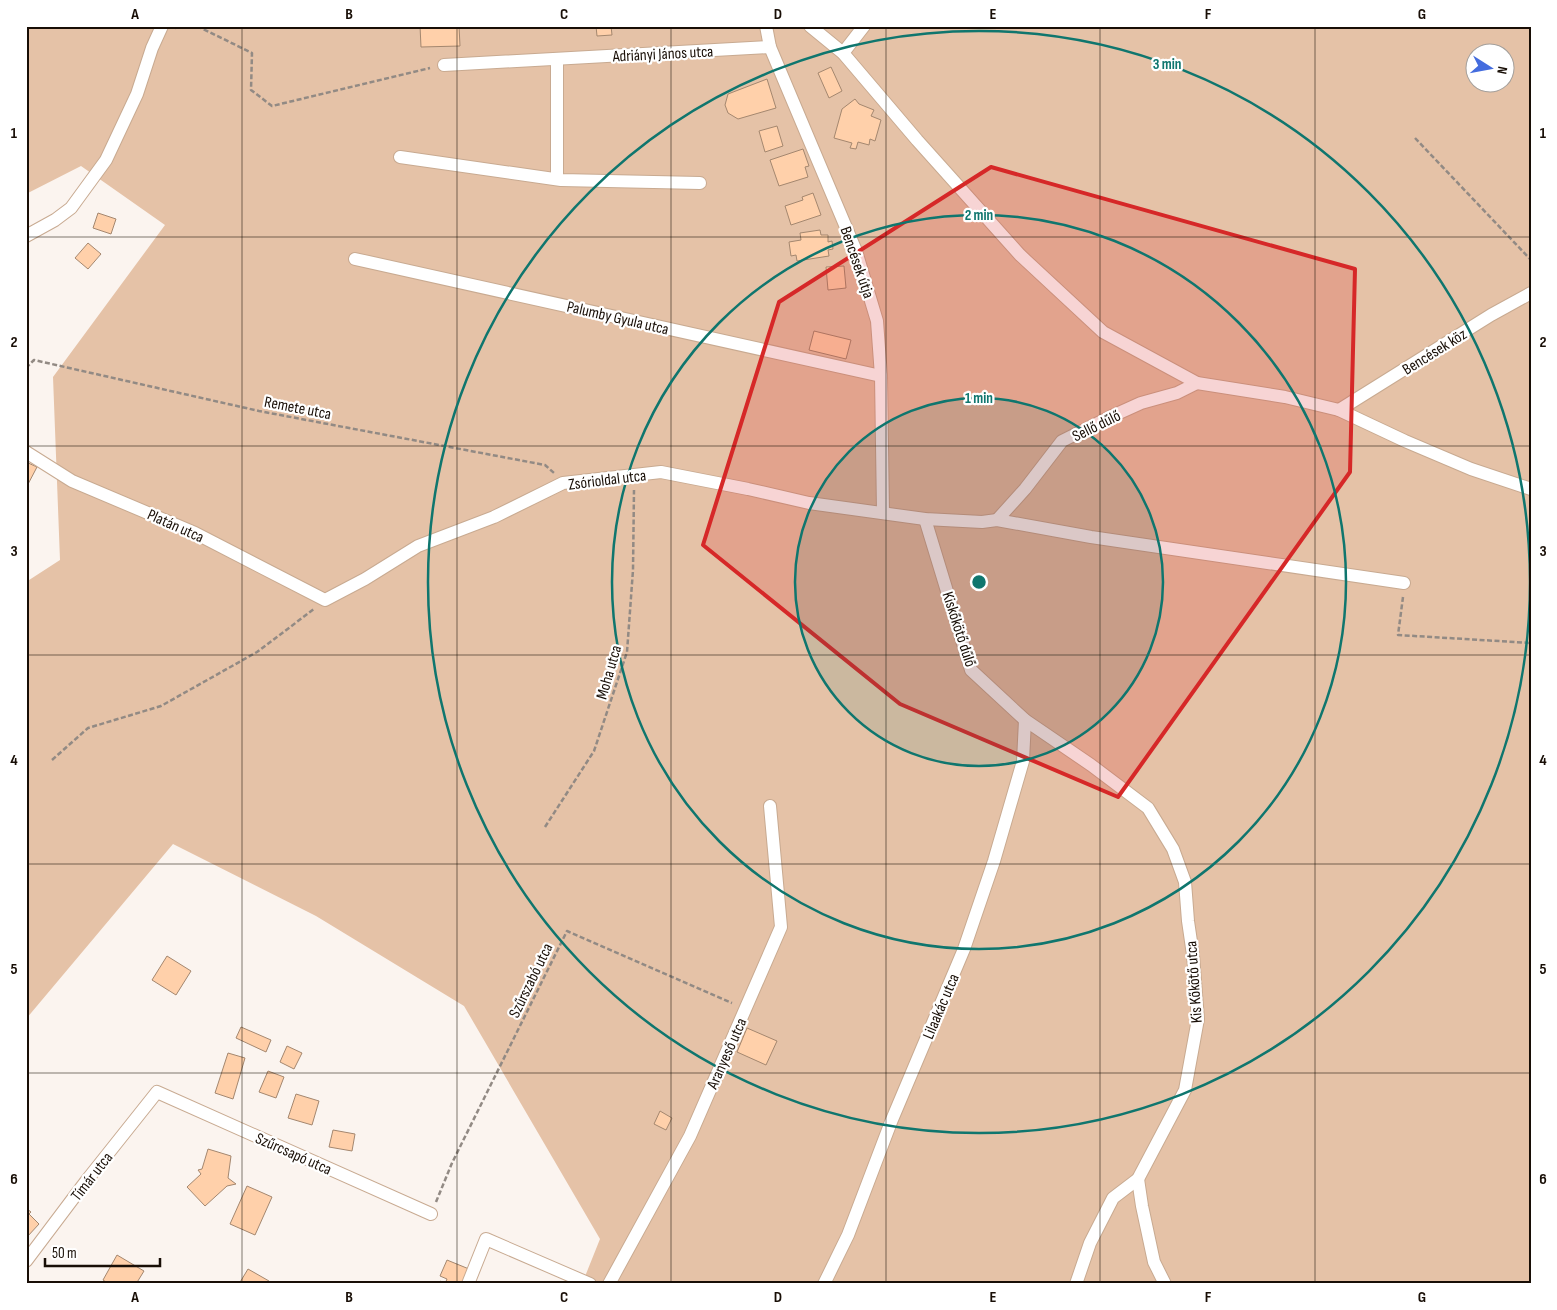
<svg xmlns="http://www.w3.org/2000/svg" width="1557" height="1310" font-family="'Sofia Sans Condensed',sans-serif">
  <rect width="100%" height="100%" fill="#fbf4ef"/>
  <path fill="#e5c2a7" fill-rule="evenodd" d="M26,26H1531V1284H582L600,1239L464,1006L316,916L173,844L26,1019V582L60,560L53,377L165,225L81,166L26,194ZM1474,52H1504V82H1474Z"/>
  <g fill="#ffd0aa" stroke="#a4876f">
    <polygon points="420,26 459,26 460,46 421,47"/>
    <polygon points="596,26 611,26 612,35 597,36"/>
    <polygon points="831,67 842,91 829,98 818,73"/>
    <polygon points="767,79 776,108 738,119 728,113 725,105 728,94"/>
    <polygon points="855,99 859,104 874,110 871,116 881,120 875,141 870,139 869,145 858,142 856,149 850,148 852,143 834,138 842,109"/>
    <polygon points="777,126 783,146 765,152 759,131"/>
    <polygon points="803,149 809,166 805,167 808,177 779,186 770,160"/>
    <polygon points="813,193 821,215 791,225 785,206 803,200 802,197"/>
    <polygon points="98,213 116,219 111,234 93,228"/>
    <polygon points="820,230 821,235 828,235 828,242 832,241 833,249 828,250 829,256 797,261 796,255 791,256 789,242 801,240 800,233"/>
    <polygon points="88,243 101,254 88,269 75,258"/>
    <polygon points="844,266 846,288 828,290 826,267"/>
    <polygon points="814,331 851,340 846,359 809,350"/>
    <polygon points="26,462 37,467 26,488"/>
    <polygon points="167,956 191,971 176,995 152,980"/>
    <polygon points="241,1027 271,1040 266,1052 236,1038"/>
    <polygon points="747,1028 777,1041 766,1065 737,1052"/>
    <polygon points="287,1046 302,1053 294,1069 280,1062"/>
    <polygon points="228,1053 245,1058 233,1099 215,1093"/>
    <polygon points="268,1071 284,1077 276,1098 259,1092"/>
    <polygon points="296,1094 319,1101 312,1125 288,1118"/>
    <polygon points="660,1111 672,1118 666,1130 654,1124"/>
    <polygon points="333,1130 355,1134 352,1151 329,1147"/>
    <polygon points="208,1149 231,1156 228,1178 236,1184 227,1186 205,1206 187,1187 201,1174 198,1170 202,1169"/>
    <polygon points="247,1186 272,1197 255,1235 230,1224"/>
    <polygon points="26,1208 31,1212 29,1214 39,1224 27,1237"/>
    <polygon points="117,1255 144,1271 136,1284 109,1284 103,1280"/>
    <polygon points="447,1260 469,1269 463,1284 438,1284 440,1281 445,1284 447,1279 440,1276"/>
    <polygon points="248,1269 269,1281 267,1284 239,1284"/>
  </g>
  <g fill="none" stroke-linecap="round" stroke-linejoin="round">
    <g stroke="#c8aa91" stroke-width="14">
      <g id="minor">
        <polyline points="766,26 770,47 856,251 877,321 881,376 883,513"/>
        <polyline points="810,26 843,53 917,140 1020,255 1103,332 1197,383 1285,397 1339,410 1405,441 1471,469 1531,489"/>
        <polyline points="843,53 864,26"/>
        <polyline points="444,65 770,47"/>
        <polyline points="400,157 561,180 700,183"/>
        <polyline points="557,179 557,59"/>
        <polyline points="26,236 55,220 71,208 106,160 137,94 152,48 162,26"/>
        <polyline points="355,259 881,376"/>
        <polyline points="1339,410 1491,315 1531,293"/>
        <polyline points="26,452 72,481 195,533 325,600 365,579 418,546 494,517 563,483 661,472 748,489 809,503 925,519 982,522 997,520 1091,537 1404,583"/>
        <polyline points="925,519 971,670 1025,720 1091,765 1148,808 1173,849 1185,882 1188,921 1193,955 1198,1019 1185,1090 1138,1179 1113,1198 1090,1243 1076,1284"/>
        <polyline points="997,520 1025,489 1062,441 1110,417 1141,403 1177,393 1197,383"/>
        <polyline points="1138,1179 1142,1206 1154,1262 1165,1284"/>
        <polyline points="26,1261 87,1180 157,1092 431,1214"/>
        <polyline points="468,1284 486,1239 590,1284"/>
        <polyline points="609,1284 690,1136 781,927 770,806"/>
        <polyline points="824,1284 848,1235 891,1122 964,949 994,861 1023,761 1025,720"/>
      </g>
    </g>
    <g stroke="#928a84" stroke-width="2.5" stroke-dasharray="5 2.5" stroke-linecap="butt">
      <polyline points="197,26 252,53 251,90 272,106 430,68"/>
      <polyline points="175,28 183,26"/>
      <polyline points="1415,138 1531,260"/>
      <polyline points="26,368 34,360 259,411 545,465 554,473"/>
      <polyline points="1403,597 1398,635 1531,643"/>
      <polyline points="52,760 88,728 161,706 257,652 314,609"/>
      <polyline points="545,827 594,751 627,652 633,570 634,490"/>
      <polyline points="436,1202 452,1163 567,931 732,1003"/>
    </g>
    <use href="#minor" stroke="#fff" stroke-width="12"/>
  </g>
  <path fill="#d62828" fill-opacity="0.2" stroke="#d62828" stroke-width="4" stroke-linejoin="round" d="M991,167L1355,269L1350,472L1118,797L900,704L703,545L779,302Z"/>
  <path fill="none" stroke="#180e06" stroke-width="1" stroke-opacity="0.55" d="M242,26V1284M457,26V1284M671,26V1284M886,26V1284M1100,26V1284M1315,26V1284M26,237H1531M26,446H1531M26,655H1531M26,864H1531M26,1073H1531"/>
  <circle cx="979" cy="582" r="184" fill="#0f766e" fill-opacity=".12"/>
  <g fill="none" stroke="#0f766e" stroke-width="2.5">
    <circle cx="979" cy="582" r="184"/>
    <circle cx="979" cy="582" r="367"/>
    <circle cx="979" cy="582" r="551"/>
  </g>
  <g text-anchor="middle" stroke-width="4.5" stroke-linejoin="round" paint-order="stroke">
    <g font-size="16" fill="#180e06" stroke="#fff">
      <text transform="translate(663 53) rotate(-3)" y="6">Adriányi János utca</text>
      <text transform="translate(858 262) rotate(71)" y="6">Bencések útja</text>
      <text transform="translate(618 317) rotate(13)" y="6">Palumby Gyula utca</text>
      <text transform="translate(1434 351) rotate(-32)" y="6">Bencések köz</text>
      <text transform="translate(298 407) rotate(11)" y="6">Remete utca</text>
      <text transform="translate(1096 425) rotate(-26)" y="6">Sellő dűlő</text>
      <text transform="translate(607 479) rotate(-7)" y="6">Zsórioldal utca</text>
      <text transform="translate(176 525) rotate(24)" y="6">Platán utca</text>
      <text transform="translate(960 629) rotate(72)" y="6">Kiskőkötő dűlő</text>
      <text transform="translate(608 672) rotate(-74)" y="6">Moha utca</text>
      <text transform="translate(530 980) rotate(-64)" y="6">Szűrszabó utca</text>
      <text transform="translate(1193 982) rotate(-94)" y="6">Kis Kőkötő utca</text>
      <text transform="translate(940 1006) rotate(-67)" y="6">Lilaakác utca</text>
      <text transform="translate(726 1053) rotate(-66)" y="6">Aranyeső utca</text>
      <text transform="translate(294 1153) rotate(24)" y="6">Szűrcsapó utca</text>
      <text transform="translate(91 1176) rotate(-52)" y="6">Tímár utca</text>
    </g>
  </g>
  <circle cx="979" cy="582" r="8" fill="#0f766e" stroke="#fff" stroke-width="2.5"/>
  <g font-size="15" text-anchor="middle" font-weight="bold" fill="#0f766e" stroke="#fff" stroke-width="4.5" stroke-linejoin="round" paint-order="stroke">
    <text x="1167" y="69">3 min</text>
    <text x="979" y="220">2 min</text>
    <text x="979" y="403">1 min</text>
  </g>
  <rect width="1557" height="1310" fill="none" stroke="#ffffff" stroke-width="55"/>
  <g transform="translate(1490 68) rotate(101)"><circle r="24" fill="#ffffff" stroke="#a39f9b"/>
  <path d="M0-4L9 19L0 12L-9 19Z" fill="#446cde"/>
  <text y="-8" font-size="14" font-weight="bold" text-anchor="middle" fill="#180e06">N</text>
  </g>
  <path d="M45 1258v8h115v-8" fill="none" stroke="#180e06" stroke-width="2.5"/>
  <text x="52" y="1258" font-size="15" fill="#180e06" stroke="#ffffff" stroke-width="4" paint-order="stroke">50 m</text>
  <rect x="28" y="28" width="1502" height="1254" fill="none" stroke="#180e06" stroke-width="2"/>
  <g font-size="16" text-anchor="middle" font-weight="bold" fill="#180e06">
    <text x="135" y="19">A</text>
    <text x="349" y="19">B</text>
    <text x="564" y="19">C</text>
    <text x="778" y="19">D</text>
    <text x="993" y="19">E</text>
    <text x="1208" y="19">F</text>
    <text x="1422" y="19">G</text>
    <text x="14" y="138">1</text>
    <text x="1543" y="138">1</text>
    <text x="14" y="347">2</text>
    <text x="1543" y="347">2</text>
    <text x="14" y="556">3</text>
    <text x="1543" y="556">3</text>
    <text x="14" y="765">4</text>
    <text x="1543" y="765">4</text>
    <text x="14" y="974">5</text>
    <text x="1543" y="974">5</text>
    <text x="14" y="1184">6</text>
    <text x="1543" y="1184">6</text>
    <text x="135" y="1302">A</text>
    <text x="349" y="1302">B</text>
    <text x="564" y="1302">C</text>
    <text x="778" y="1302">D</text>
    <text x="993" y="1302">E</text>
    <text x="1208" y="1302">F</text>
    <text x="1422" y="1302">G</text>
  </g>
</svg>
